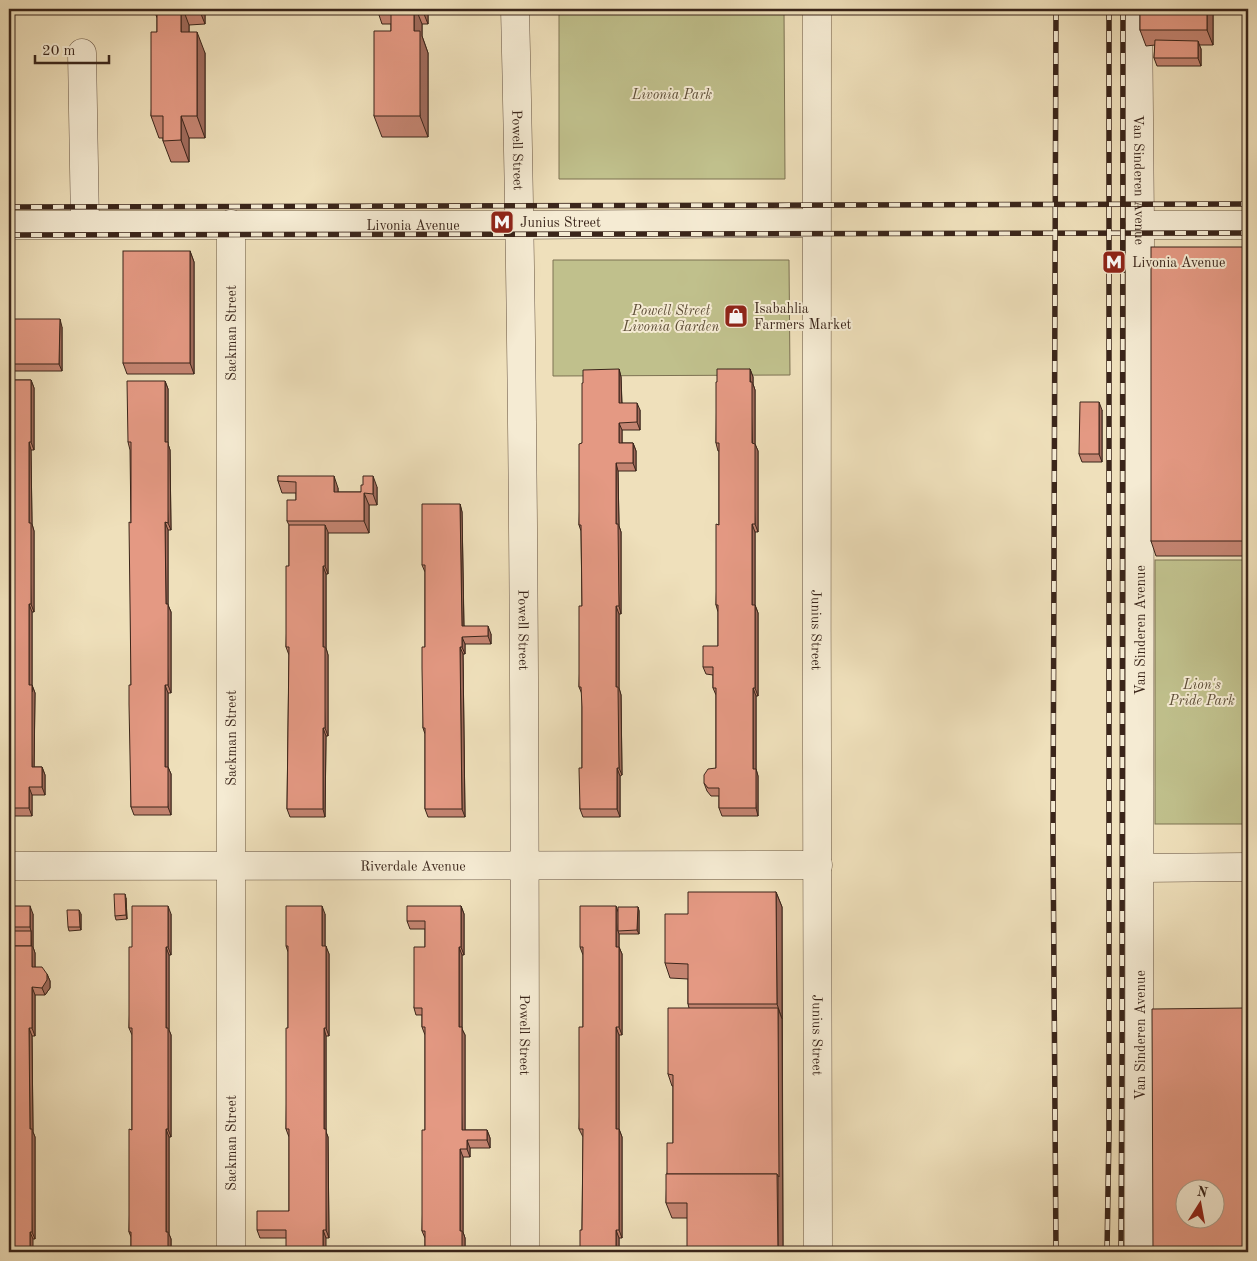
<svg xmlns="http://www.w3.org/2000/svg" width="1257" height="1261" font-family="'Old Standard TT',serif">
  <rect width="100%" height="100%" fill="#efe0bb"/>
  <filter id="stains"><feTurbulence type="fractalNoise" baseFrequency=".004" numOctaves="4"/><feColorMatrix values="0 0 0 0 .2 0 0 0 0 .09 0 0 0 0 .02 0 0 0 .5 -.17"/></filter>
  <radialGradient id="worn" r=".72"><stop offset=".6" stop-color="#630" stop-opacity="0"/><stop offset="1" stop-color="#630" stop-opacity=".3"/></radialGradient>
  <g fill="#c0c08c" stroke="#7d7253">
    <polygon points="559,9 784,9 785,179 559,179"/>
    <polygon points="553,260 789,260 790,375 553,376"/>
    <rect x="1155" y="560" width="93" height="264"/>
  </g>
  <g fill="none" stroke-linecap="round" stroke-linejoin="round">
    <g stroke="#675442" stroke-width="29">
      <g id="minor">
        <path id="s1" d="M515,9C525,423 525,838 525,1252"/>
        <path id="s2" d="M817,9C815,423 818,838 818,1252"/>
        <path id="s3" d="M1138,9L1140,225L1139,1252"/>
        <polyline points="82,53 85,224"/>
        <polyline points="231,224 231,1252"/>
        <path id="s4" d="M9,225H493L816,223"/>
        <polyline points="1140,225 1248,225"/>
        <path id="s5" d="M9,866L818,865"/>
        <polyline points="1140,868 1248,867"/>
      </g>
    </g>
    <use href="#minor" stroke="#f5ebd3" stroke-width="28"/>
    <g stroke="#3a251a" stroke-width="5.5">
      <g id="rail">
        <polyline points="9,207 1248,204"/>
        <polyline points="9,235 1248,233"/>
        <polyline points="1056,1252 1053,837 1056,9"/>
        <polyline points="1107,1252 1109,1131 1109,9"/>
        <polyline points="1121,1252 1122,1055 1123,9"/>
      </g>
    </g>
    <use href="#rail" stroke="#f5ebd3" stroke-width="4" stroke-dasharray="11" stroke-linecap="butt"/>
  </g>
  <g fill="#c48471" stroke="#3a251a">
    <polygon points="154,9 205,9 205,24 189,25 189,32 205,53 205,138 189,138 189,162 171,162 163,141 163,138 159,138 151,116 157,32 157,18"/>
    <polygon points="377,9 428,9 428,24 422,24 422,36 428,53 428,137 382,137 374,116 391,31 391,24 382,24"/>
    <polygon points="1140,9 1213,9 1213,45 1199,45 1201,49 1201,66 1157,66 1154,58 1155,45 1146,46 1140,30"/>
    <polygon points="1248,247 1248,556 1156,556 1151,541"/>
    <polygon points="190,251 194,262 194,374 127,374 123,363"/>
    <polygon points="9,319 62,327 62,371 9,371"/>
    <polygon points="619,369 621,377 622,403 640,410 640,430 622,430 622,443 633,443 636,451 636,471 618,471 619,526 621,532 621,614 619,614 619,688 621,695 622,775 620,776 620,817 583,817 580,809 582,768 582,694 579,687 582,606 581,531 579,525 582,443"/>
    <polygon points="750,369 753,377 753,384 755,390 755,444 758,451 758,532 755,532 755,605 758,613 758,696 756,696 756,769 758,776 758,816 722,816 719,808 719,796 711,796 707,791 704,783 716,768 716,695 713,688 713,675 706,674 703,667 718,646 718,612 716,605 719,525 719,451 718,451 716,443 717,382"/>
    <polygon points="9,380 31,380 34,388 34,450 31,450 32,524 34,531 34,612 32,612 32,685 35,693 34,767 42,767 45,775 45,795 32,795 32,816 9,816"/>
    <polygon points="165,381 168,389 168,444 170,450 171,530 168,530 168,605 171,612 171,693 168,693 168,767 171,774 171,815 134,815 131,807 131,523 130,450 128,442"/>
    <polygon points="1102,410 1102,462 1082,462 1079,454"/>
    <polygon points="278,476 338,488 338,492 361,492 377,487 377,505 369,505 369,533 328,533 328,574 326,574 326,648 328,655 328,736 326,736 325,817 290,817 287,809 289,655 286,647 289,566 289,525 287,521 296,500 296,493 282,493 278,481"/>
    <polygon points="460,504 462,512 464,626 491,634 491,644 465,644 465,654 463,654 465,817 428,817 425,809 425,734 423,728 425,647 425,572 422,565"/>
    <polygon points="776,892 782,907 783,1252 687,1218 672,1218 666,1203 667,1174 673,1143 673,1086 672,1086 668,1074 689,1008 688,1004 688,979 670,978 665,963 688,914"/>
    <polygon points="126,898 127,919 116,920 115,916"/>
    <polygon points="9,906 33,914 33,947 35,953 35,967 47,974 50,981 50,988 45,995 35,995 35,1036 32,1036 33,1132 35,1137 35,1239 33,1239 9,1252"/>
    <polygon points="461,906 464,914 464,955 462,955 462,1029 465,1035 465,1130 487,1130 490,1138 490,1148 470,1148 470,1157 463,1157 463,1232 465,1238 465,1252 425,1252 425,1238 422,1231 425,1130 425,1035 422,1027 422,1015 416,1015 414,1008 425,947 425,929 410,929 407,921"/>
    <polygon points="638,907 639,911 639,934 619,934 619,947 622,954 622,1035 619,1035 619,1129 622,1137 622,1238 619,1238 619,1252 580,1252 582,1230 583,1137 579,1129 583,1027 583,955 580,947 618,910"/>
    <polygon points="81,914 81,930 69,931 68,927"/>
    <polygon points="171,914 171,955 169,955 169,1030 171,1035 171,1137 169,1137 169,1234 171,1239 171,1252 131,1252 131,1237 129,1232 132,1130 132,1035 129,1028 132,947"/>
    <polygon points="325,914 325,946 329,954 329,1036 326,1036 326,1132 328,1137 329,1238 260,1238 257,1230 289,1211 289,1137 286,1129 288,1028 288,952 286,946"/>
  </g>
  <g fill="#a06b5c" stroke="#3a251a">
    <polygon points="181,9 183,9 189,25 189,53 181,32"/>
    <polygon points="199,9 205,9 205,24"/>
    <polygon points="414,9 416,9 422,24 422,36 428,53 428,137 420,116 414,31"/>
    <polygon points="422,9 428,9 428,24"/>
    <polygon points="1207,9 1213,9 1213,45 1207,30"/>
    <polygon points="197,32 205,53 205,138 197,116"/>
    <polygon points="1198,41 1201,49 1201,66 1198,58"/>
    <polygon points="181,116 189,138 189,162 181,140"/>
    <polygon points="190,251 194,262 194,374 190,363"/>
    <polygon points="60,319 62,327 62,371 59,364"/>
    <polygon points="619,369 621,377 622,411 619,403"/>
    <polygon points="750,369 753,377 753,384 755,390 755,444 758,451 758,532 755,524"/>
    <polygon points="31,380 34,388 34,450 31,442"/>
    <polygon points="165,381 168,389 168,444 170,450 171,530 168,523 165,442"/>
    <polygon points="1099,402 1102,410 1102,462 1099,454"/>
    <polygon points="637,403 640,410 640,430 637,422"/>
    <polygon points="619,423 622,430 622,451 619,443"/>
    <polygon points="29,442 31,450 32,524 34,531 34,612 31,604 29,523"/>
    <polygon points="633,443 636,451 636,471 633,463"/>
    <polygon points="616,463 618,471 619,526 621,532 621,614 619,606 616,524"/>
    <polygon points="334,476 338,488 338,503 334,492"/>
    <polygon points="373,476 377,487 377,505 373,494"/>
    <polygon points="364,493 369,505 369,533 364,521"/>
    <polygon points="460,504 462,512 464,634 462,626"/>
    <polygon points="165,522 168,530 168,605 171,612 171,693 168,685 166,604"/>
    <polygon points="752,524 755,532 755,613 752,605"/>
    <polygon points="325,525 328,532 328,574 325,566"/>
    <polygon points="323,566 326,574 326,648 328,655 328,736 325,728 323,647"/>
    <polygon points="29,604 32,612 32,692 32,685 35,693 34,775 32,767 29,685"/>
    <polygon points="755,605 758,613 758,696 755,688"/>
    <polygon points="616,606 619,614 619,688 621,695 622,775 619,768 616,687"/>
    <polygon points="488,626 491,634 491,644 488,636"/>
    <polygon points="462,637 465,644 465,654 462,647"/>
    <polygon points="460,647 463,654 465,817 462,809"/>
    <polygon points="165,685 168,693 168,767 171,774 171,815 168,807 165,767"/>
    <polygon points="753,688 756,696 756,769 758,776 758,816 756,808 753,769"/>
    <polygon points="323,728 326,736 325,817 323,809"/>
    <polygon points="42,767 45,775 45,795 42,787"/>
    <polygon points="617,768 620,776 620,817 617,809"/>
    <polygon points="29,787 32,795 32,816 29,808"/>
    <polygon points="776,892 782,907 782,1019 777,1004"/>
    <polygon points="125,894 126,898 127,919 126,915"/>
    <polygon points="30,906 33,914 33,947 35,953 35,975 32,967 31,931 30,927"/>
    <polygon points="168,906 171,914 171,955 168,947"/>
    <polygon points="322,906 325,914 325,954 322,946"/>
    <polygon points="461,906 464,914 464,955 461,947"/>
    <polygon points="616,906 619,914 618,931 619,934 619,955 616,947"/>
    <polygon points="638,907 639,911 639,934 637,930"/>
    <polygon points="79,910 81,914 81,930 80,927"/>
    <polygon points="326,946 329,954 329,1036 326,1028"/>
    <polygon points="166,947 169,955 169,1030 171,1035 171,1137 168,1129 166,1028"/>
    <polygon points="459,947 462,955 462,1029 465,1035 465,1138 462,1130 459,1027"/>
    <polygon points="619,947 622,954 622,1035 619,1027"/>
    <polygon points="47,974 50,981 50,988 45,995 42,988"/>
    <polygon points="32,987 35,995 35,1036 32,1028"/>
    <polygon points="778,1008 782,1019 783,1252 778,1252"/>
    <polygon points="1245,1008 1248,1017 1248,1252 1246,1252"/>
    <polygon points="616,1027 619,1035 619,1137 616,1129"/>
    <polygon points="29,1028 32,1036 33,1132 35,1137 35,1239 32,1232 30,1129"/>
    <polygon points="324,1028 326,1036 326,1132 328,1137 329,1238 326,1230 324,1129"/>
    <polygon points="166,1129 169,1137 169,1234 171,1239 171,1252 168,1252 166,1232"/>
    <polygon points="619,1129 622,1137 622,1238 619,1230"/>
    <polygon points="487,1130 490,1138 490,1148 487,1140"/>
    <polygon points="467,1140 470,1148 470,1157 467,1149"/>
    <polygon points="460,1149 463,1157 463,1232 465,1238 465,1252 462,1252 460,1231"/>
    <polygon points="323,1230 326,1238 326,1252 323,1252"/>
    <polygon points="616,1230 619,1238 619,1252 616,1252"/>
    <polygon points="30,1232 33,1239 33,1252 30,1252"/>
  </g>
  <g fill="#e49983" stroke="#3a251a" fill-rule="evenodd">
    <polygon points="157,9 181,9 181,32 197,32 197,116 181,116 181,140 163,141 163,116 151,116 151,32 157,32"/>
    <polygon points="391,9 414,9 414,31 420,31 420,116 374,116 374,31 391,31"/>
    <rect x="1140" y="9" width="67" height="21"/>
    <polygon points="1155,40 1198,41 1198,58 1154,58"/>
    <rect x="1151" y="247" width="97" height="294"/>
    <rect x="123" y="251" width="67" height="112"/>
    <polygon points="9,319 60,319 59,364 9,364"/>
    <polygon points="619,369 619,403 637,403 637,422 619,423 619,443 633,443 633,463 616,463 616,524 618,524 619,606 616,606 616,687 618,687 619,768 617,768 617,809 580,809 579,768 582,768 582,707 581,687 579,687 579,606 582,606 581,525 579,525 579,444 582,443 582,383 583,383 583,370"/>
    <polygon points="717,369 750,369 750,382 752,382 752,443 755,444 755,524 752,524 752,605 755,605 755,688 753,688 753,769 756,769 756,808 719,808 719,788 708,788 704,783 704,775 708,769 716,768 716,688 713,688 713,667 703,667 703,646 718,646 718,605 716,605 716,524 719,525 719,443 716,443 716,382 717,382"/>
    <polygon points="9,380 31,380 31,442 29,442 29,523 31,523 31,604 29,604 29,685 32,685 32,767 42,767 42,787 29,787 29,808 9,808"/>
    <polygon points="127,381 165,381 165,442 168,442 168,523 165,522 166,604 168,604 168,685 165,685 165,767 168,767 168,807 131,807 129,704 129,685 131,685 129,522 131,523 131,442 128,442"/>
    <polygon points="1080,402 1099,402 1099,454 1079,454"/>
    <polygon points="278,476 334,476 334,492 361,492 361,485 363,485 363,476 373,476 373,494 364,493 364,521 287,521 287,500 296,500 296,482 278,481"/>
    <polygon points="422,504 460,504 462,626 488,626 488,636 462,637 462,647 460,647 462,809 425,809 425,728 423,728 422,668 422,647 425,647 425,565 422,565"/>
    <polygon points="289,525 325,525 325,566 323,566 323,647 325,647 325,728 323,728 323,809 287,809 289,647 286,647 286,566 289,566"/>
    <polygon points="688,892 776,892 777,1004 688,1004 688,964 665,963 665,914 688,914"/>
    <polygon points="114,894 125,894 126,915 115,916"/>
    <rect x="9" y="906" width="21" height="21"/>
    <polygon points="132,906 168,906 168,947 166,947 166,1028 168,1028 168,1129 166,1129 166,1232 168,1232 168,1252 131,1252 131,1232 129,1232 129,1129 132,1130 132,1028 129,1028 129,947 132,947"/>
    <polygon points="286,906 322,906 322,946 326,946 326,1028 324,1028 324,1129 326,1129 326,1230 323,1230 323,1252 286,1252 286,1230 257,1230 257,1211 289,1211 289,1129 286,1129 286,1028 288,1028 288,946 286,946"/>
    <polygon points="407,906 461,906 461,947 459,947 459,1027 462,1027 462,1130 487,1130 487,1140 467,1140 467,1149 460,1149 460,1231 462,1231 462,1252 425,1252 425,1231 422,1231 422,1130 425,1130 425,1027 422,1027 422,1008 414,1008 414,947 425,947 425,921 407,921"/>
    <polygon points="580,906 616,906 616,947 619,947 619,1027 616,1027 616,1129 619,1129 619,1230 616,1230 616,1252 580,1252 580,1230 582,1230 583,1129 579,1129 579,1027 583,1027 583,947 580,947"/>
    <polygon points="618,907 638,907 637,930 618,931"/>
    <polygon points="67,910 79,910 80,927 68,927"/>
    <rect x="9" y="931" width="22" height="15"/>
    <polygon points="9,946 32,946 32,967 42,967 47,974 47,980 42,988 32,987 32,1028 29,1028 30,1129 32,1129 32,1232 30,1232 30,1252 9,1252"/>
    <polygon points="668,1008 778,1008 779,1177 777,1174 667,1174 667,1143 673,1143 673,1075 668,1074"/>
    <path d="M1245,1008L1246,1252H1153L1152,1009ZM1184,1188H1214V1218H1184Z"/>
    <polygon points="666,1174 777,1174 778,1252 687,1252 687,1203 666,1203"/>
  </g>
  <defs>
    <g id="metro-square" transform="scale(1.25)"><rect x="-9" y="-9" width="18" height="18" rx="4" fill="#8f2418" stroke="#f5ebd3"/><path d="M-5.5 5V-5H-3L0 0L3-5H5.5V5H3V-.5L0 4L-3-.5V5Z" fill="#fff"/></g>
    <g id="shop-square" transform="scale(1.25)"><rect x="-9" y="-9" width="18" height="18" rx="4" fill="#8f2418" stroke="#f5ebd3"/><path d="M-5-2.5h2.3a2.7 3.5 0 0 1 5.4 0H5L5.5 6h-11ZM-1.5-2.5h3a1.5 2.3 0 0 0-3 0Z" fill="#fff"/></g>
  </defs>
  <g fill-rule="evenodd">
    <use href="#metro-square" x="502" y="222"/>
    <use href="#metro-square" x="1114" y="262"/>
    <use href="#shop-square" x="736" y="316"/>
  </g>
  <g text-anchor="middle" stroke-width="4" stroke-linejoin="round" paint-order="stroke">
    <g font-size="14" font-style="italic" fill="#5c4c36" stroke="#f5ebd3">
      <text x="672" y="99">Livonia Park</text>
      <text x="671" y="315">Powell Street<tspan x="671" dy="16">Livonia Garden</tspan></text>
      <text x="1202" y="689">Lion's<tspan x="1202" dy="16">Pride Park</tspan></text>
    </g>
    <g font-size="14" fill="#3a251a" stroke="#f5ebd3">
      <text dy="5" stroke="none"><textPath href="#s1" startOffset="141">Powell Street</textPath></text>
      <text dy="5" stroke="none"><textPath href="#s3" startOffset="171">Van Sinderen Avenue</textPath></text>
      <text dy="5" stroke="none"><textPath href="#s4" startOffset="404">Livonia Avenue</textPath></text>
      <text transform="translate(231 333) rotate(-90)" y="5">Sackman Street</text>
      <text dy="5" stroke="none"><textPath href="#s1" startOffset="621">Powell Street</textPath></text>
      <text dy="5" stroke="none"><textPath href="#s2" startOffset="621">Junius Street</textPath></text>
      <text transform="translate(1140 630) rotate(-90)" y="5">Van Sinderen Avenue</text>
      <text transform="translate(231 738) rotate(-90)" y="5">Sackman Street</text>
      <text dy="5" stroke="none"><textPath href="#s5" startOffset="404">Riverdale Avenue</textPath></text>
      <text dy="5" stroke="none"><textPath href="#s1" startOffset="1026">Powell Street</textPath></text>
      <text dy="5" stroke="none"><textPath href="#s2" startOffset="1026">Junius Street</textPath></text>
      <text transform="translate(1140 1035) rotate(-90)" y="5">Van Sinderen Avenue</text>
      <text transform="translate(231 1143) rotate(-90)" y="5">Sackman Street</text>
    </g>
    <g font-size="14" fill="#3a251a" stroke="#f5ebd3" text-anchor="start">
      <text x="520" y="227">Junius Street</text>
      <text x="1132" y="267">Livonia Avenue</text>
      <text x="754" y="313">Isabahlia<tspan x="754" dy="16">Farmers Market</tspan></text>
    </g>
  </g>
  <rect width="1257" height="1261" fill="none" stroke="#efe0bb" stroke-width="30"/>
  <rect x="10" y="10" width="1237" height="1241" fill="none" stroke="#3a251a" stroke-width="2.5"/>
  <rect x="15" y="15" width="1227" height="1231" fill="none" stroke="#3a251a"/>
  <g transform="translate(1200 1204) rotate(11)"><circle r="24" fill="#f5ebd3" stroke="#aa9c89"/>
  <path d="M0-4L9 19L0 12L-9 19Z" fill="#8f2418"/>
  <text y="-8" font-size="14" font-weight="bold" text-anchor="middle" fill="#3a251a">N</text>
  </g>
  <path d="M35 55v8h74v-8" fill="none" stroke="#3a251a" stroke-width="2.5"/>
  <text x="42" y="55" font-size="15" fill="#3a251a" stroke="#f5ebd3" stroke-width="4" paint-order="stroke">20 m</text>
  <rect width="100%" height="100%" filter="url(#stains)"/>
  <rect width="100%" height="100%" fill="url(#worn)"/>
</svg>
